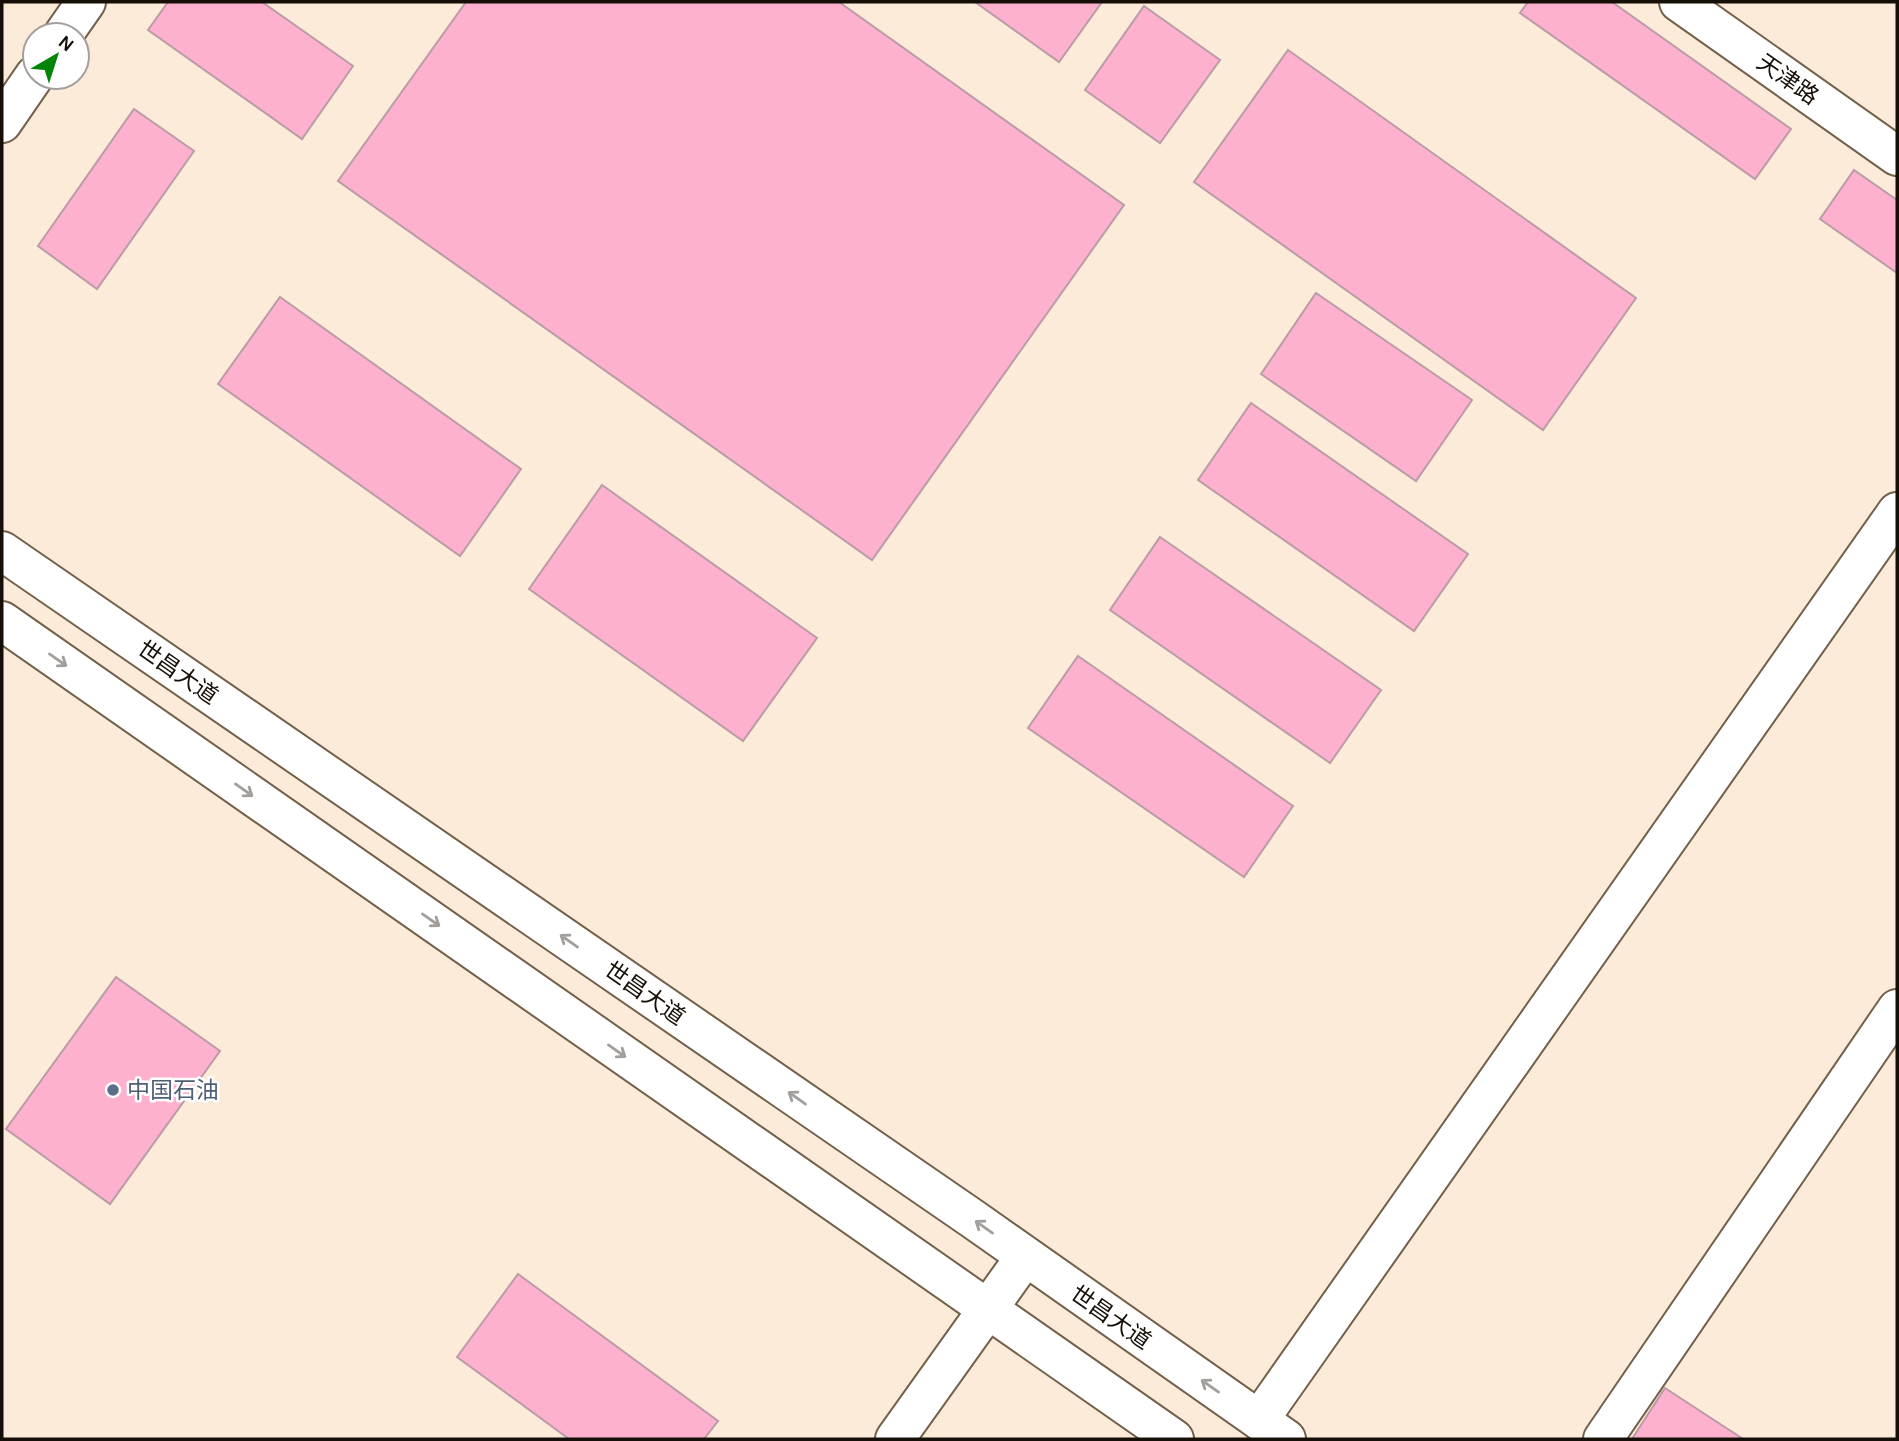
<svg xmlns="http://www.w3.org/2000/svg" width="1899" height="1441" font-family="Karla,'Noto Sans SC',sans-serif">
  <rect width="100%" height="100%" fill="#fcebd8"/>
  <g fill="#feb1ce" stroke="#ba9ba6" stroke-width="2">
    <polygon points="168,2 262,2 353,66 302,139 148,30"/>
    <polygon points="466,2 839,2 1124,205 872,560 338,181"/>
    <polygon points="975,2 1102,2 1059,62"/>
    <polygon points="1528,2 1612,2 1791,129 1755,179 1520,13"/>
    <polygon points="1144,6 1220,60 1160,143 1085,90"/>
    <polygon points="1288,50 1636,298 1543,430 1194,182"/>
    <polygon points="134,109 194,151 97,289 38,246"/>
    <polygon points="1854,170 1897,200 1897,273 1820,219"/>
    <polygon points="1316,293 1472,400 1416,481 1261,374"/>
    <polygon points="280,297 521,469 460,556 218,384"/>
    <polygon points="1251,403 1468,554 1414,631 1198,480"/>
    <polygon points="602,485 817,638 743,741 529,589"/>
    <polygon points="1160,537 1381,690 1330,763 1110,610"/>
    <polygon points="1078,656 1293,806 1244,877 1028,728"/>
    <polygon points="116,977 220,1051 110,1204 6,1129"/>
    <polygon points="518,1274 718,1421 704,1439 569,1439 457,1357"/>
    <polygon points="1665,1388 1743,1439 1632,1439"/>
  </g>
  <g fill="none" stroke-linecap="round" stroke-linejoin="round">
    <g stroke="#72604b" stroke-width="42">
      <g id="minor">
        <polyline points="1679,2 1897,156"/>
        <polyline points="63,35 86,2"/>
        <polyline points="2,123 35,75"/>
        <polyline points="1259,1420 1897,512"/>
        <polyline points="895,1439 1025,1257"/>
        <polyline points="1603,1439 1897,1009"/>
      </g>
    </g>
    <g stroke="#72604b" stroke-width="42">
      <g id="major">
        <polyline points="2,551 973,1219 1286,1439"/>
        <polyline points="2,621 1174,1439"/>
      </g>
    </g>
    <use href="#minor" stroke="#fff" stroke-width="38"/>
    <use href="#major" stroke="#fff" stroke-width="38"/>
  </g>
  <defs><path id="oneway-shaft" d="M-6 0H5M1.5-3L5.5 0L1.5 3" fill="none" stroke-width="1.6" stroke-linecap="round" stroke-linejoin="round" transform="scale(1.75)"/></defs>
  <g stroke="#a29f9c">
    <use href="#oneway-shaft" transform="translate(58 660) rotate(35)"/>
    <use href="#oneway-shaft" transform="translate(244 790) rotate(35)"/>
    <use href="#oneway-shaft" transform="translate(431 920) rotate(35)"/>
    <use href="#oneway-shaft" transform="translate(569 941) rotate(-145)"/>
    <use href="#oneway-shaft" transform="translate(617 1051) rotate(35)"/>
    <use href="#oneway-shaft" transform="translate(797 1098) rotate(-145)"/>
    <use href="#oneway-shaft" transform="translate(984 1227) rotate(-145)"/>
    <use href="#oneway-shaft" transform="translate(1210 1386) rotate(-145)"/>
  </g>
  <circle fill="#5c6f8a" stroke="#fff" stroke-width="2.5" cx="113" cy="1090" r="7"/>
  <g text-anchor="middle" stroke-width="5" stroke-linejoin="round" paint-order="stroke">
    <g font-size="23" fill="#160f07" stroke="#fff">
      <text transform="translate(1788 79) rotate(35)" y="8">天津路</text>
      <text transform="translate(178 672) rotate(35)" y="8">世昌大道</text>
      <text transform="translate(645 993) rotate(35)" y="8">世昌大道</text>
      <text transform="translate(1111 1317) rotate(35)" y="8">世昌大道</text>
    </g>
    <g font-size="23" fill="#4e5e75" stroke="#fff" text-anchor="start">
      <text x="127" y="1098">中国石油</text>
    </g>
  </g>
  <rect width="1899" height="1441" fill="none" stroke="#160f07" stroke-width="7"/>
  <g transform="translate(56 56) rotate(39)"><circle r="33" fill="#ffffff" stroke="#a29f9c" stroke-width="2"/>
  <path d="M0-5L12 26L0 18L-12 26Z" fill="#008506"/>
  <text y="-10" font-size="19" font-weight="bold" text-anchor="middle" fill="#160f07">N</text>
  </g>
</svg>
